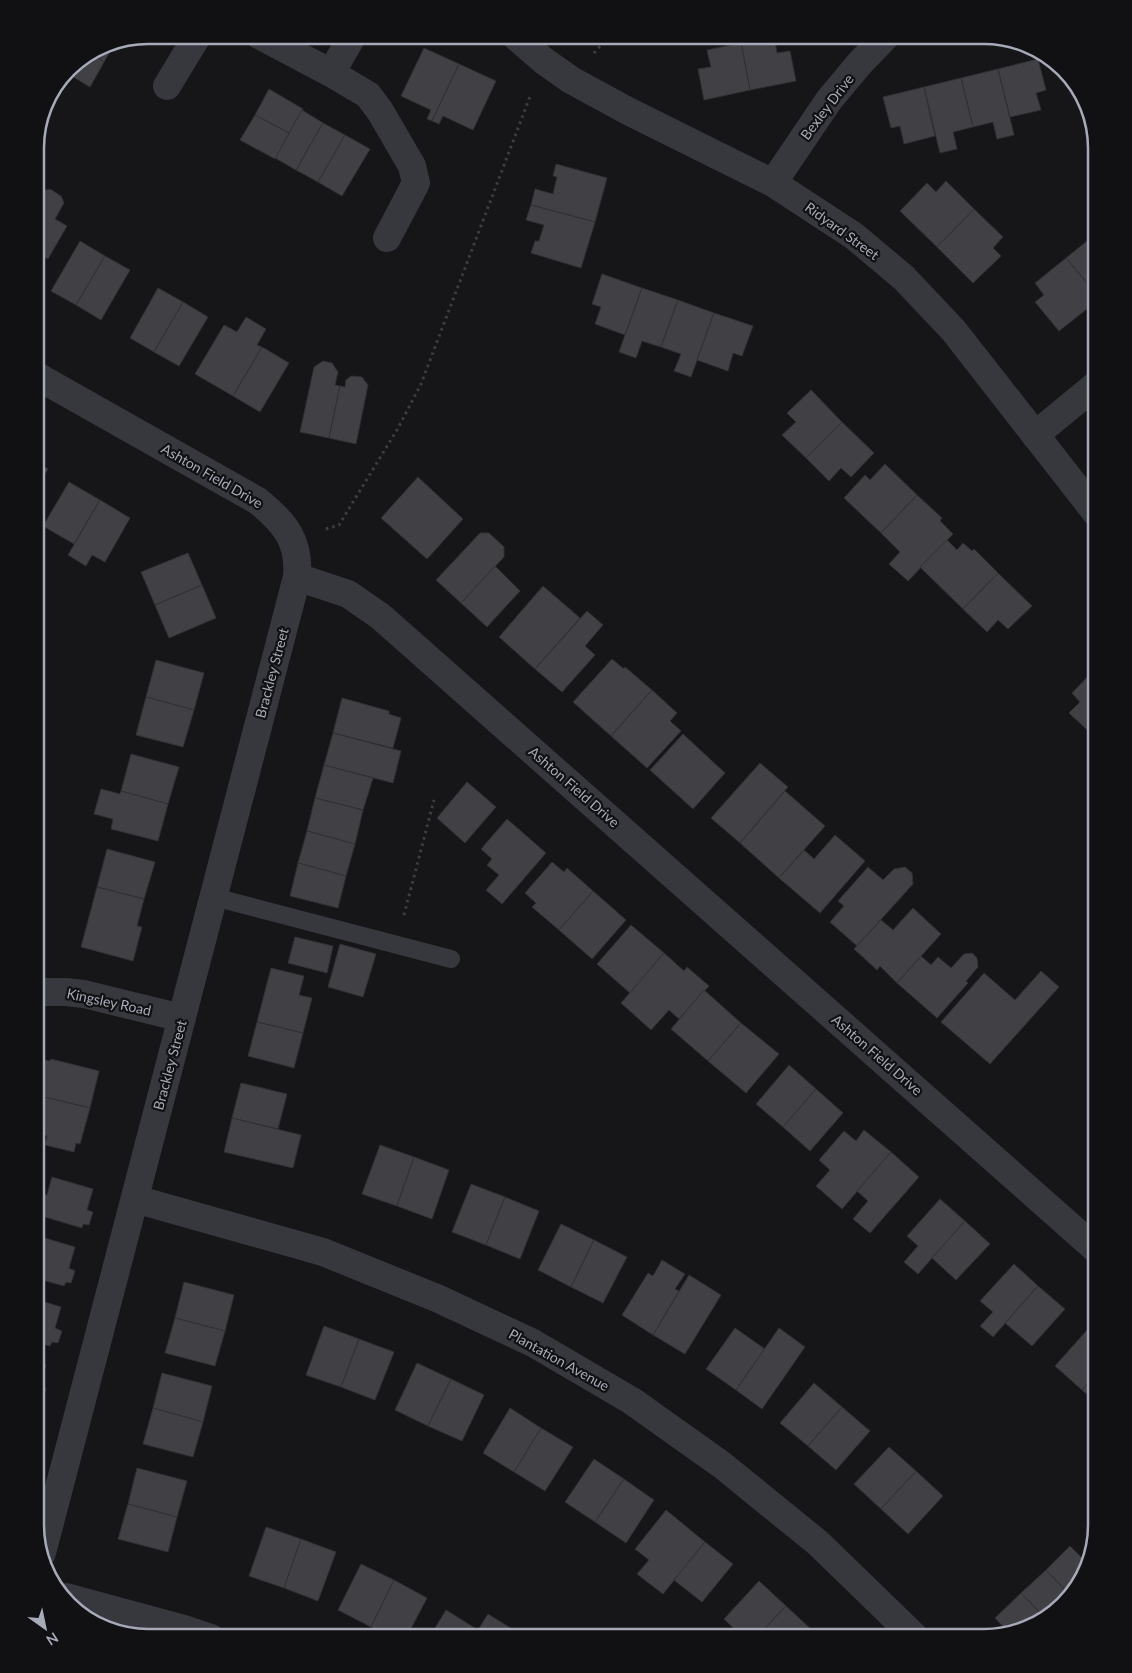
<svg xmlns="http://www.w3.org/2000/svg" width="1132" height="1673" font-family="Lato,sans-serif">
  <rect width="100%" height="100%" fill="#161618"/>
  <g fill="#404045" stroke="#303035">
    <polygon points="774,36 777,53 790,51 796,81 750,90 741,43"/>
    <polygon points="116,41 104,62 90,53 105,44"/>
    <polygon points="741,43 750,90 704,100 698,69 711,67 707,50"/>
    <polygon points="424,48 459,64 432,121 427,119 431,110 401,96"/>
    <polygon points="90,53 104,62 90,87 65,72 68,68"/>
    <polygon points="1038,59 1046,90 1036,93 1041,110 1010,117 998,69"/>
    <polygon points="459,64 496,81 473,130 443,116 439,124 432,121"/>
    <polygon points="998,69 1014,135 997,139 993,122 973,127 961,78"/>
    <polygon points="961,78 973,127 953,132 957,149 940,153 924,87"/>
    <polygon points="924,87 935,136 904,144 900,126 891,128 883,97"/>
    <polygon points="269,89 303,109 289,133 255,115"/>
    <polygon points="302,110 323,123 296,170 275,158"/>
    <polygon points="255,115 289,133 275,159 240,140"/>
    <polygon points="323,123 345,135 318,182 296,170"/>
    <polygon points="345,135 370,149 342,196 318,182"/>
    <polygon points="556,164 607,178 595,222 531,205 535,189 553,194 557,177 553,176"/>
    <polygon points="946,181 974,209 937,247 900,211 927,183 936,192"/>
    <polygon points="50,189 61,196 64,203 55,219 67,226 48,259 37,253 35,256 35,203 42,191"/>
    <polygon points="531,205 595,222 581,268 531,253 535,241 539,241 544,225 526,220"/>
    <polygon points="974,209 1003,237 993,248 1001,256 973,283 937,247"/>
    <polygon points="1097,233 1097,295 1066,258"/>
    <polygon points="80,241 105,256 76,305 51,291"/>
    <polygon points="105,256 130,270 101,320 76,305"/>
    <polygon points="1066,258 1097,295 1097,301 1059,331 1035,302 1044,295 1035,283"/>
    <polygon points="602,274 642,288 625,335 595,324 601,307 592,304"/>
    <polygon points="158,288 183,302 154,352 130,338"/>
    <polygon points="642,288 678,300 661,347 642,341 636,358 619,352"/>
    <polygon points="678,300 714,313 691,377 674,371 681,354 661,347"/>
    <polygon points="183,302 208,317 179,366 154,352"/>
    <polygon points="714,313 753,326 742,356 733,353 728,371 697,360"/>
    <polygon points="246,317 266,329 257,345 262,347 233,396 195,374 224,325 237,332"/>
    <polygon points="262,347 289,363 260,412 233,396"/>
    <polygon points="323,361 332,363 338,372 335,385 340,386 329,438 300,432 314,367"/>
    <polygon points="351,376 362,377 368,385 356,444 329,438 340,386 345,387 346,380"/>
    <polygon points="811,390 842,422 806,458 782,435 796,422 787,413"/>
    <polygon points="842,422 874,453 851,477 841,468 829,481 806,458"/>
    <polygon points="35,461 48,469 35,490"/>
    <polygon points="885,464 917,495 881,533 844,498 865,475 870,480"/>
    <polygon points="418,477 463,519 427,559 381,518"/>
    <polygon points="69,482 100,500 74,544 43,526"/>
    <polygon points="917,495 942,518 940,521 953,534 908,581 889,564 900,552 881,533"/>
    <polygon points="100,500 130,518 105,562 92,555 86,566 68,555"/>
    <polygon points="480,533 489,533 504,547 504,557 461,603 436,580"/>
    <polygon points="947,540 957,550 963,543 972,551 974,549 998,573 963,609 920,567"/>
    <polygon points="188,553 202,585 155,605 141,572"/>
    <polygon points="495,566 520,591 487,627 461,603"/>
    <polygon points="998,573 1032,606 1008,629 998,620 987,632 963,609"/>
    <polygon points="202,585 216,618 169,638 155,605"/>
    <polygon points="543,586 580,618 535,669 499,637"/>
    <polygon points="587,611 603,625 585,646 595,655 562,692 535,669"/>
    <polygon points="612,659 624,669 625,667 652,690 611,736 573,702"/>
    <polygon points="156,660 204,673 194,710 146,697"/>
    <polygon points="1095,669 1097,671 1097,739 1069,713 1080,702 1072,693"/>
    <polygon points="652,690 677,713 670,721 681,731 647,768 611,736"/>
    <polygon points="146,697 194,710 183,747 136,735"/>
    <polygon points="342,698 389,711 389,714 401,718 393,748 333,733"/>
    <polygon points="333,733 401,751 393,783 324,765"/>
    <polygon points="683,734 725,773 693,809 650,770"/>
    <polygon points="131,754 179,767 168,804 121,791"/>
    <polygon points="760,763 788,787 740,843 711,818"/>
    <polygon points="324,765 373,778 363,810 315,798"/>
    <polygon points="467,782 496,807 465,843 437,818"/>
    <polygon points="101,789 120,794 121,791 168,804 158,841 111,829 113,819 94,814"/>
    <polygon points="785,791 825,826 779,878 740,843"/>
    <polygon points="315,798 363,810 355,844 307,831"/>
    <polygon points="507,819 546,853 502,904 486,890 499,875 487,865 492,859 481,849"/>
    <polygon points="307,831 355,844 346,876 298,863"/>
    <polygon points="835,835 865,861 820,913 779,878 804,850 814,859"/>
    <polygon points="107,849 155,862 144,899 97,887"/>
    <polygon points="552,862 564,872 567,868 593,891 559,930 532,907 536,903 525,893"/>
    <polygon points="298,863 346,876 338,908 290,896"/>
    <polygon points="868,867 883,880 894,869 905,867 912,873 913,884 857,946 830,922 844,906 838,901"/>
    <polygon points="97,887 144,899 137,926 142,927 133,961 81,947"/>
    <polygon points="593,891 626,920 592,959 559,930"/>
    <polygon points="913,908 941,934 897,983 880,966 877,970 854,949 881,920 893,930"/>
    <polygon points="631,925 664,953 630,993 597,964"/>
    <polygon points="295,937 333,946 327,973 288,963"/>
    <polygon points="340,944 376,954 363,997 328,987"/>
    <polygon points="664,953 684,971 687,967 709,986 679,1019 669,1010 651,1030 621,1003"/>
    <polygon points="972,953 977,958 978,967 966,981 968,983 937,1018 897,983 921,956 931,965 938,957 951,968 964,954"/>
    <polygon points="271,968 304,976 299,995 312,998 303,1033 257,1022"/>
    <polygon points="1041,971 1059,987 990,1064 941,1022 984,973 1015,1000"/>
    <polygon points="704,990 741,1023 708,1061 671,1029"/>
    <polygon points="257,1022 303,1033 294,1068 248,1056"/>
    <polygon points="741,1023 779,1054 746,1093 708,1061"/>
    <polygon points="35,1058 50,1061 51,1059 99,1071 90,1108 40,1096 41,1092 35,1091"/>
    <polygon points="789,1065 816,1089 783,1127 756,1104"/>
    <polygon points="241,1083 287,1094 278,1129 232,1118"/>
    <polygon points="816,1089 843,1113 810,1151 783,1127"/>
    <polygon points="35,1096 40,1097 40,1096 90,1108 80,1144 76,1143 74,1152 45,1145 47,1136 35,1133"/>
    <polygon points="232,1118 301,1135 293,1168 224,1152"/>
    <polygon points="864,1130 891,1152 842,1209 816,1186 830,1170 819,1160 844,1131 856,1141"/>
    <polygon points="380,1145 414,1157 397,1206 362,1194"/>
    <polygon points="891,1152 919,1177 870,1233 853,1219 868,1201 857,1191"/>
    <polygon points="414,1157 449,1170 432,1219 397,1206"/>
    <polygon points="52,1177 93,1189 87,1210 93,1212 89,1225 83,1224 82,1228 45,1217 40,1233 35,1232 36,1192 47,1195"/>
    <polygon points="471,1184 505,1197 486,1245 452,1232"/>
    <polygon points="505,1197 539,1211 520,1259 486,1245"/>
    <polygon points="940,1199 965,1221 918,1274 904,1262 918,1246 907,1236"/>
    <polygon points="965,1221 990,1244 956,1280 932,1258"/>
    <polygon points="561,1224 594,1240 571,1287 538,1270"/>
    <polygon points="35,1235 75,1247 69,1268 75,1271 71,1283 66,1282 64,1286 35,1278"/>
    <polygon points="594,1240 627,1257 603,1303 571,1287"/>
    <polygon points="662,1260 685,1274 675,1289 679,1291 653,1335 622,1315 648,1273 653,1276"/>
    <polygon points="1014,1264 1038,1286 993,1337 980,1326 993,1312 980,1301"/>
    <polygon points="689,1275 721,1295 685,1354 653,1335"/>
    <polygon points="184,1282 234,1295 225,1331 175,1318"/>
    <polygon points="1038,1286 1065,1309 1032,1346 1005,1323"/>
    <polygon points="35,1299 61,1307 55,1328 62,1331 58,1343 52,1342 50,1346 35,1342"/>
    <polygon points="175,1318 225,1331 215,1366 165,1353"/>
    <polygon points="324,1326 359,1339 341,1387 306,1375"/>
    <polygon points="735,1328 765,1349 736,1390 706,1369"/>
    <polygon points="779,1328 805,1347 762,1409 736,1390"/>
    <polygon points="1088,1329 1097,1337 1097,1373 1082,1390 1055,1366"/>
    <polygon points="359,1339 394,1352 375,1400 341,1387"/>
    <polygon points="35,1362 46,1365 39,1387 46,1388 42,1402 36,1400 35,1404"/>
    <polygon points="417,1363 451,1379 428,1426 395,1410"/>
    <polygon points="162,1373 212,1386 203,1422 153,1408"/>
    <polygon points="1097,1373 1097,1403 1082,1390"/>
    <polygon points="451,1379 484,1395 462,1441 428,1426"/>
    <polygon points="814,1383 842,1407 808,1446 780,1423"/>
    <polygon points="842,1407 870,1431 836,1470 808,1446"/>
    <polygon points="153,1408 203,1422 193,1457 143,1444"/>
    <polygon points="510,1408 541,1428 514,1472 483,1453"/>
    <polygon points="541,1428 573,1447 545,1491 514,1472"/>
    <polygon points="889,1447 916,1471 881,1509 854,1484"/>
    <polygon points="594,1459 624,1479 595,1522 565,1502"/>
    <polygon points="137,1468 187,1481 177,1517 128,1504"/>
    <polygon points="916,1471 943,1496 908,1534 881,1509"/>
    <polygon points="624,1479 654,1500 626,1543 595,1522"/>
    <polygon points="128,1504 177,1517 168,1552 118,1539"/>
    <polygon points="666,1510 705,1542 663,1594 637,1574 649,1560 635,1549"/>
    <polygon points="266,1527 301,1539 284,1588 249,1576"/>
    <polygon points="301,1539 336,1552 318,1601 284,1588"/>
    <polygon points="705,1542 733,1564 702,1602 674,1580"/>
    <polygon points="1070,1546 1087,1563 1082,1582 1069,1594 1046,1570"/>
    <polygon points="361,1564 394,1580 371,1627 338,1610"/>
    <polygon points="1046,1570 1069,1594 1045,1618 1021,1593"/>
    <polygon points="394,1580 427,1598 406,1638 392,1638 371,1627"/>
    <polygon points="759,1581 786,1606 756,1638 744,1638 724,1619"/>
    <polygon points="1021,1593 1045,1618 1040,1623 1008,1632 995,1618"/>
    <polygon points="786,1606 813,1631 806,1638 756,1638"/>
    <polygon points="446,1610 478,1630 473,1638 429,1638"/>
    <polygon points="488,1614 517,1632 514,1638 473,1638"/>
  </g>
  <g fill="none" stroke-linecap="round" stroke-linejoin="round">
    <g stroke="#3d3e45" stroke-width="3" stroke-dasharray="2.5 4" stroke-linecap="butt">
      <polyline points="594,53 610,35"/>
      <polyline points="326,529 339,525 397,430 421,384 531,94"/>
      <polyline points="404,915 434,800"/>
    </g>
    <polyline stroke="#37373e" stroke-width="18" points="214,897 451,959"/>
    <g stroke="#37373e" stroke-width="28">
      <polyline points="259,35 331,73 368,95 380,111 412,166 416,183 387,238"/>
      <polyline points="514,35 544,61 571,80 628,111 773,183 854,236 904,278 954,331 1097,514"/>
      <polyline points="331,73 353,35"/>
      <polyline points="167,86 198,35"/>
      <polyline points="773,183 829,100 860,63 887,35"/>
      <path d="M35,375L258,501C285,523 300,541 297,577L348,594L380,616L1097,1250"/>
      <polyline points="1035,435 1097,384"/>
      <polyline points="35,992 66,992 84,994 182,1018"/>
      <polyline points="135,1199 323,1252 439,1299 533,1343 632,1401 722,1465 818,1543 916,1638"/>
      <polyline points="42,1553 297,577"/>
      <polyline points="66,1597 184,1629 211,1638"/>
    </g>
  </g>
  <g text-anchor="middle" stroke-width="4.5" stroke-linejoin="round" paint-order="stroke">
    <g font-size="14" fill="#a7abb9" stroke="#111113">
      <text transform="translate(827 107) rotate(-53)" y="5">Bexley Drive</text>
      <text transform="translate(842 231) rotate(36)" y="5">Ridyard Street</text>
      <text transform="translate(212 476) rotate(30)" y="5">Ashton Field Drive</text>
      <text transform="translate(272 673) rotate(-75)" y="5">Brackley Street</text>
      <text transform="translate(574 787) rotate(41)" y="5">Ashton Field Drive</text>
      <text transform="translate(109 1002) rotate(12)" y="5">Kingsley Road</text>
      <text transform="translate(877 1055) rotate(41)" y="5">Ashton Field Drive</text>
      <text transform="translate(170 1065) rotate(-75)" y="5">Brackley Street</text>
      <text transform="translate(559 1360) rotate(29)" y="5">Plantation Avenue</text>
    </g>
  </g>
  <path d="M0 0H1132V1673H0ZM148 44H984A104 104 0 0 1 1088 148V1525A104 104 0 0 1 984 1629H148A104 104 0 0 1 44 1525V148A104 104 0 0 1 148 44Z" fill="#111113" fill-rule="evenodd"/>
  <path fill="none" stroke="#a7abb9" stroke-width="2.5" d="M148 44H984A104 104 0 0 1 1088 148V1525A104 104 0 0 1 984 1629H148A104 104 0 0 1 44 1525V148A104 104 0 0 1 148 44Z"/>
  <g transform="translate(45 1628) rotate(147)" stroke="#111113" stroke-width="4" paint-order="stroke">
  <path d="M0-4L9 19L0 12L-9 19Z" fill="#a7abb9"/>
  <text y="-8" font-size="14" font-weight="bold" text-anchor="middle" fill="#a7abb9">N</text>
  </g>
</svg>
